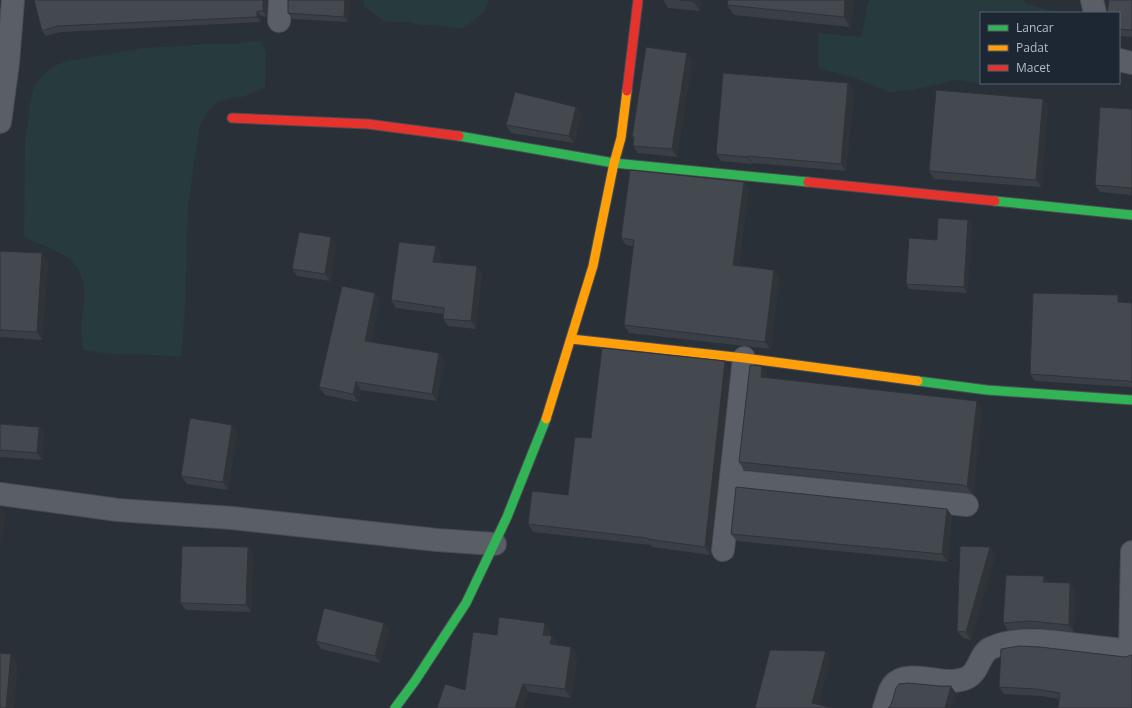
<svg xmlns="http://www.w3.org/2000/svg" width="1132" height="708" font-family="'Open Sans',sans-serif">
  <rect width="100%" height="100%" fill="#2a3038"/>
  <g fill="#273a3e">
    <polygon points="364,0 489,0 484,12 463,29 433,25 421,25 408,22 394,22 382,20 364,6"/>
    <polygon points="869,0 1024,0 1027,4 1051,11 1051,13 981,13 981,83 995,83 989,85 956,80 913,90 889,92 855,78 819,68 818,33 861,37"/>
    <polygon points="262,41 266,53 265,88 242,97 229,99 217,102 207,113 200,124 188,205 185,310 181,356 109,354 83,350 81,322 85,296 83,282 79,270 71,260 60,253 24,237 25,143 31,99 34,86 43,75 54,66 67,61 143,48 207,44 234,44 247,42"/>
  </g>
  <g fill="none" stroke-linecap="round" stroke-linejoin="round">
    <g stroke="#484c53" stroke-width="24">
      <g id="street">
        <polyline points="1092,0 1095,13"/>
        <polyline points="279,21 280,0"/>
        <polyline points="1119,60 1132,63"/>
        <polyline points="0,122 8,63 13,0"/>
        <polyline points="731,481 967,505"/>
        <polyline points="0,494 118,510 232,518 437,540 495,544"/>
        <polyline points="723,550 744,358"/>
        <polyline points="1132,552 1130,651 1132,651"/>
        <path d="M884,708C887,701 888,691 893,685C905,670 936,682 952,681C955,681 960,680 964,679C980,674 978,654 991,648C1018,636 1050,641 1079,645C1096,647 1113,649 1130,651"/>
      </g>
    </g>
    <g stroke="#484c53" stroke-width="11">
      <g id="fast">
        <polyline points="459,136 614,163 808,182"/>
        <polyline points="995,201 1132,215"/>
        <polyline points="918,381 987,390 1132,400"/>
        <polyline points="395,708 415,681 466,603 507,517 546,419"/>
      </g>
    </g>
    <g stroke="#484c53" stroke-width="11">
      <g id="slow">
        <polyline points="571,339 744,358 918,381"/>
        <polyline points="546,419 593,266 614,163 621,138 627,91"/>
      </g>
    </g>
    <g stroke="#484c53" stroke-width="11">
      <g id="jam">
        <polyline points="627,91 638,0"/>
        <polyline points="232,118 368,124 459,136"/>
        <polyline points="808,182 995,201"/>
      </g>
    </g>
    <use href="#street" stroke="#5a5e66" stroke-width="22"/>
    <use href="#fast" stroke="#30b455" stroke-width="9"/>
    <use href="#slow" stroke="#ff9f0a" stroke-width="9"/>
    <use href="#jam" stroke="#e5322d" stroke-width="9"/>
  </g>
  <g fill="#3a3f45">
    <polygon points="34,0 267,0 267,17 261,16 261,22 61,32 46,36 42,31"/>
    <polygon points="288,0 350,0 348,22 292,19 288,13"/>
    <polygon points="663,0 701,0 700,11 668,8"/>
    <polygon points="728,0 854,0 850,27 734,15 727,5"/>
    <polygon points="1132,0 1132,37 1119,36 1119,13"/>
    <polygon points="692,60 677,157 638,153 633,146 634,140 632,137"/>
    <polygon points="854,90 846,171 752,163 752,164 721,161 716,154"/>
    <polygon points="1043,99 1048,106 1041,187 934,179 929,171"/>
    <polygon points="576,107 582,114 574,143 511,133 506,125"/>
    <polygon points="1132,109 1132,195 1100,192 1095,185"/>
    <polygon points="749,189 739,265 774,270 780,277 770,349 629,333 624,325 634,246 626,245 621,238"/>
    <polygon points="968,220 972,225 967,293 909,289 906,284 937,240"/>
    <polygon points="331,237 336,245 330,281 297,276 292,269"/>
    <polygon points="436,246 441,254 440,262 482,273 476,329 448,326 443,319 444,314 396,308 391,300"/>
    <polygon points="0,251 48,261 42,340 0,337"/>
    <polygon points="375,293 380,300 371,342 439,353 444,360 437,401 361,390 358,402 325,395 319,387"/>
    <polygon points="1123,302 1132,303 1132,387 1035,381 1030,374"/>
    <polygon points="762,366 767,374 767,378 982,409 973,494 968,493 744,470 739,462"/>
    <polygon points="730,369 710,555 652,547 651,545 533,532 528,524 568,495 591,438"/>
    <polygon points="0,424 39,427 44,434 42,460 0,457"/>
    <polygon points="232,425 237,432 228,490 187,484 181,476"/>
    <polygon points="947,509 952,516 948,562 737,541 731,534"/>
    <polygon points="248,547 253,555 251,612 186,610 180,603"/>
    <polygon points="990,547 995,554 971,640 963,638 957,631"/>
    <polygon points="1044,576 1048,582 1075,590 1074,632 1035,628 1008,630 1003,623"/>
    <polygon points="545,623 550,631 550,636 552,636 558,644 557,645 571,647 577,656 571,698 529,692 465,690 497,635"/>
    <polygon points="389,630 380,663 321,649 316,641"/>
    <polygon points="1125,657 1059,699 1041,696 1004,694 999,687"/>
  </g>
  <g fill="#303338">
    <polygon points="263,0 267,0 267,17 263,11"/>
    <polygon points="345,0 350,0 348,22 344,17"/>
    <polygon points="693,0 701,0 700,11 693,1"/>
    <polygon points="845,0 854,0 850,27 844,17"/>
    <polygon points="257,11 261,16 261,22 257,17"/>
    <polygon points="687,53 692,60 677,157 672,149"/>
    <polygon points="848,83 854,90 846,171 841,164"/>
    <polygon points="1043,99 1048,106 1041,187 1036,180"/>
    <polygon points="576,107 582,114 574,143 569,136"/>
    <polygon points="747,156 752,163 752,164 747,157"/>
    <polygon points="744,182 749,189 738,272 733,265"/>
    <polygon points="968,220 972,225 967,293 964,287"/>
    <polygon points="331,237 336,245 330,281 325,274"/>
    <polygon points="436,246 441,254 439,269 433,262"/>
    <polygon points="42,253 48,261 42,340 37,332"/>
    <polygon points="477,266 482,273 476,329 471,321"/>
    <polygon points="774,270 780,277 770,349 765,342"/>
    <polygon points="375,293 380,300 370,348 365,341"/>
    <polygon points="1118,295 1123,302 1118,302"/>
    <polygon points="439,353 444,360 437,401 432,394"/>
    <polygon points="725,361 730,369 710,555 705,547"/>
    <polygon points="762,366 767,374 766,384 761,377"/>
    <polygon points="356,382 361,390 358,402 353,394"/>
    <polygon points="977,401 982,409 973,494 967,487"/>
    <polygon points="232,425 237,432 228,490 223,482"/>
    <polygon points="39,427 44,434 42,460 37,453"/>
    <polygon points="0,507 6,515 0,546"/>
    <polygon points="947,509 952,516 948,562 942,554"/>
    <polygon points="248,547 253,555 251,612 246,605"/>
    <polygon points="990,547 995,554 971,640 966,632"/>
    <polygon points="1044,576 1048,582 1043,582"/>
    <polygon points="1070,583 1075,590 1074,632 1069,625"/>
    <polygon points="384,623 389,630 380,663 375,656"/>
    <polygon points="545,623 550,631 549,643 543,635"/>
    <polygon points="552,636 558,644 556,653 550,644"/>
    <polygon points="571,647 577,656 571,698 565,689"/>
    <polygon points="826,651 831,658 818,708 812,703"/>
    <polygon points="11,654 18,664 14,708 6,708"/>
    <polygon points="523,684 529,692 524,708 515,708"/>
    <polygon points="951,686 956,693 952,708 945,708"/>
  </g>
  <g fill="#444950" stroke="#303338">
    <polygon points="34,0 263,0 263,11 257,11 257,17 57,26 42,31"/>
    <polygon points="288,0 345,0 344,17 288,13"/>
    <polygon points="679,0 693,0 693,1"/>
    <polygon points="728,0 845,0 844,17 727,5"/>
    <polygon points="1109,0 1132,0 1132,30 1119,29 1119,13 1107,13"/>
    <polygon points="646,47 687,53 672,149 633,146 634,137 632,137"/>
    <polygon points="723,73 848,83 841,164 747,156 747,157 716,154"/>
    <polygon points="936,90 1043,99 1036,180 929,171"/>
    <polygon points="515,92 576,107 569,136 506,125"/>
    <polygon points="1100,107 1132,109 1132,194 1131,194 1132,188 1095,185"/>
    <polygon points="630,170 744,182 733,265 774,270 765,342 624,325 634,240 621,238"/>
    <polygon points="938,218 968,220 964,287 906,284 909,238 937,240"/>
    <polygon points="299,232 331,237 325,274 292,269"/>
    <polygon points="399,242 436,246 433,262 477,266 471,321 443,319 444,308 391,300"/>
    <polygon points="0,251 42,253 37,332 0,330"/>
    <polygon points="342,286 375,293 365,341 439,353 432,394 356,382 353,394 319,387"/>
    <polygon points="1033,293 1118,295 1118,302 1132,303 1132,382 1128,381 1030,374"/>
    <polygon points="602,348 725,361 705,547 647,539 647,538 528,524 532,491 568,495 575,437 591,438"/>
    <polygon points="750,365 762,366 761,377 977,401 967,487 963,485 739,462"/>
    <polygon points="190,418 232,425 223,482 181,476"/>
    <polygon points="0,424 39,427 37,453 0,450"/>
    <polygon points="736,487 947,509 942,554 731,534"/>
    <polygon points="182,546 248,547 246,605 180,603"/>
    <polygon points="960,546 990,547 966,632 957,631"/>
    <polygon points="1006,575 1044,576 1043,582 1070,583 1069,625 1030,621 1003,623"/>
    <polygon points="324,608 384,623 375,656 316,641"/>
    <polygon points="499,617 545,623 543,635 552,636 550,644 571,647 565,689 523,684 515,708 437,708 445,684 465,690 473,632 497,635"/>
    <polygon points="1019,646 1040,647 1125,657 1132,655 1132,708 1058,708 1060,693 1036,689 999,687 1001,649"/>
    <polygon points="770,650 826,651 812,703 833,708 755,708"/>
    <polygon points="0,653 11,654 6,708 0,708"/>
    <polygon points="908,683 939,686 951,686 945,708 888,708 891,705 896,688 899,684"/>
  </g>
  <rect x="980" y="12" width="140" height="72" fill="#1d2633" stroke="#59626f"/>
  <rect x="988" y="25" width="20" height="6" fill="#30b455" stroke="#59626f"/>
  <text x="1016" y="32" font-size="12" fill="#b4bcc9">Lancar</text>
  <rect x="988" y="45" width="20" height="6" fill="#ff9f0a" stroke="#59626f"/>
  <text x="1016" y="52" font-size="12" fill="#b4bcc9">Padat</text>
  <rect x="988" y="65" width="20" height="6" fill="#e5322d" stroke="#59626f"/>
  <text x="1016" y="72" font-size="12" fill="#b4bcc9">Macet</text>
</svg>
